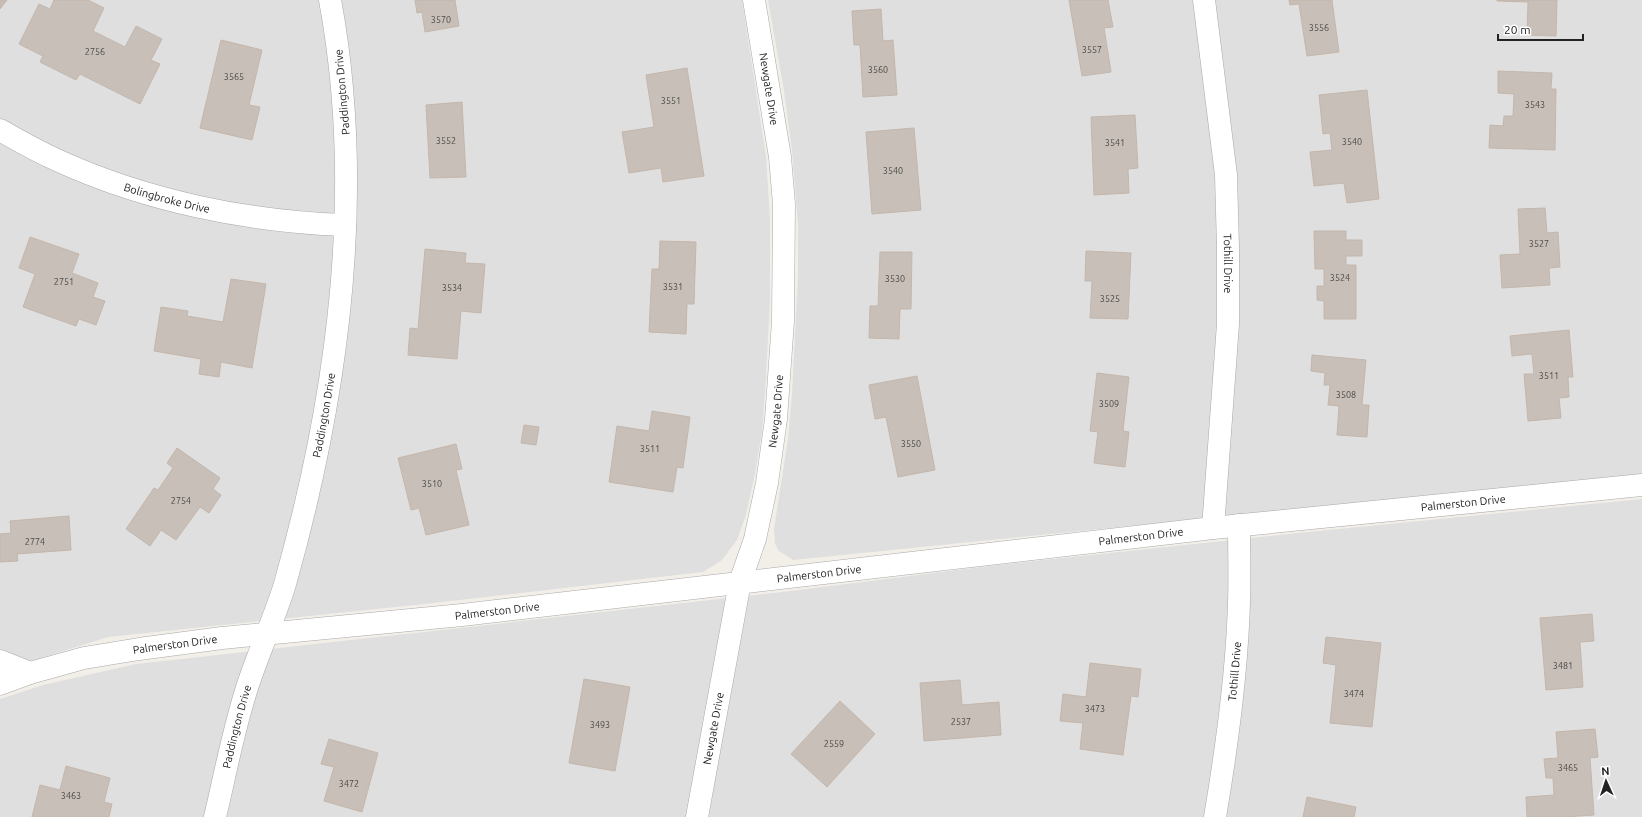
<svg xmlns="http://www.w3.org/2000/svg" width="1642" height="817" font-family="Ubuntu,sans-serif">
  <rect width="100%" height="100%" fill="#f2efe9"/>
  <g fill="#e0dfdf">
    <polygon points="0,0 742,0 766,156 770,219 770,299 766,377 762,432 755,474 746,515 737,540 722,560 703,572 434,603 108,637 0,671"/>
    <polygon points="768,0 1642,0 1642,474 793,560 779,551 775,544 774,529 788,439 792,394 798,276 798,224 792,150 784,91"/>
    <polygon points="1642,499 1642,817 0,817 0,699 43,685 136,664 783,592 997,565 1288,534"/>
  </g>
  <g fill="#c7bfb8" stroke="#c4b6ab">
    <polygon points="0,0 7,0 0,9"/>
    <polygon points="54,0 88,0 104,8 93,31 125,47 136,26 162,39 151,60 160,64 140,104 80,74 76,80 40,62 43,56 19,44 39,4 50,9"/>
    <polygon points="415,0 455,0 459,26 425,32 422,12 417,13"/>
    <polygon points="1069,0 1108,0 1113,27 1104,28 1111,72 1082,76"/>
    <polygon points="1289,0 1332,0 1339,52 1307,56 1299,4 1290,5"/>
    <polygon points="1497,0 1557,0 1556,36 1527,35 1528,2 1497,1"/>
    <polygon points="881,9 883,41 893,40 897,95 863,97 860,45 854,45 852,11"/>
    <polygon points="221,40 262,50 249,105 260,107 252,140 200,128"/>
    <polygon points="687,68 704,176 663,182 661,168 629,173 622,132 654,127 646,75"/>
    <polygon points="1498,71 1552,73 1551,89 1556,89 1555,150 1489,148 1490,125 1503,126 1504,116 1513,116 1514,94 1498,93"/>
    <polygon points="1367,90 1379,199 1347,203 1344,183 1314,186 1310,152 1332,150 1330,133 1323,134 1319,95"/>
    <polygon points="462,102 466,177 430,178 426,105"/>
    <polygon points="1135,115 1138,168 1128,169 1129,193 1094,195 1091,117"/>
    <polygon points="914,128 921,210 872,214 866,132"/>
    <polygon points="1545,208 1547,233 1558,232 1560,267 1549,268 1550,285 1502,288 1500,255 1520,254 1518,209"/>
    <polygon points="1314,231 1346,231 1346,240 1362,240 1362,256 1346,256 1346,265 1356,265 1356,319 1324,319 1324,301 1317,300 1317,286 1324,286 1324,269 1315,269"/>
    <polygon points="30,237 79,254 72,273 98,283 93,297 105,301 96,325 79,319 76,326 23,307 35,274 19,268"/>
    <polygon points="660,241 696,242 694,304 687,304 686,334 649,332 652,269 659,269"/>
    <polygon points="425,249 466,253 465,263 485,264 481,313 461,311 457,359 408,355 410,328 418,329"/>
    <polygon points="1086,251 1131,253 1128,319 1090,318 1092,281 1085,281"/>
    <polygon points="880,252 912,252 911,309 900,309 899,339 869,338 870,306 878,306"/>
    <polygon points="231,279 266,284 252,368 221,362 219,377 199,374 201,359 154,351 161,307 188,311 187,316 223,322"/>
    <polygon points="1569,330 1573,377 1568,377 1569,397 1559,398 1561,418 1528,421 1524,374 1534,374 1532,354 1512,356 1510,336"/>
    <polygon points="1312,355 1366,360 1362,405 1369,405 1367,437 1337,435 1339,406 1328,405 1330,385 1324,385 1325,373 1311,371"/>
    <polygon points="1097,373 1129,377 1123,431 1129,432 1125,467 1094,463 1098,432 1090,431"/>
    <polygon points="917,376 935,470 898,477 886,417 875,419 869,385"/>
    <polygon points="652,411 690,417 683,468 677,467 673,492 609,482 617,426 649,431"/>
    <polygon points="524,425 539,427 536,445 521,443"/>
    <polygon points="456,444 462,469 456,470 469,525 426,535 419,508 411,510 398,458"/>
    <polygon points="177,448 220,478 213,489 221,495 209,513 200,507 176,540 161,530 150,546 126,529 154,488 158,490 173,468 167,463"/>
    <polygon points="69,516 71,550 17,554 18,561 0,562 0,534 11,533 10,521"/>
    <polygon points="1592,614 1594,641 1580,642 1583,687 1546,690 1540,618"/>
    <polygon points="1326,637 1381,643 1372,727 1330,723 1336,665 1323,663"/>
    <polygon points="1090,663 1141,669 1138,697 1131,696 1123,755 1080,749 1083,723 1060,721 1063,694 1086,697"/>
    <polygon points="584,679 630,687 615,771 569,763"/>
    <polygon points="960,680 962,705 999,702 1001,735 924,741 920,683"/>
    <polygon points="840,701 875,734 827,787 791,754"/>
    <polygon points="1595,729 1598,757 1590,758 1594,815 1564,817 1527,817 1526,797 1554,795 1553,778 1546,778 1544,759 1558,758 1556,732"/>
    <polygon points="329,739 378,753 362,812 324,801 334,767 321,764"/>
    <polygon points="66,766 110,778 104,802 112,804 109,817 32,817 40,785 60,790"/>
    <polygon points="1307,797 1356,807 1354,817 1303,817"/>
  </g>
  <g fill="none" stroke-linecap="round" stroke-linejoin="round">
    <g stroke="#a9a9a9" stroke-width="23">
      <g id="minor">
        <path id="s1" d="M1204,0L1226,175L1228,248V324L1213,528"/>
        <path id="s2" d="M0,130C19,141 39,152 59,161C147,201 249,222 345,225"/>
        <polyline points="0,661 30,673"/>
        <path id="s3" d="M0,684L30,673L84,658L139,649L222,638L462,615L1213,528L1642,485"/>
        <path id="s4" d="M215,817C225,775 233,732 246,691C257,655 274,620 285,584C338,396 366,194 330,0"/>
        <path id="s5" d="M697,817L740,582L755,539L767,483L776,419L783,321L784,204L780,157L754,0"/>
        <path id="s6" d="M1215,817C1227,746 1237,674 1239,602C1240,576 1239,551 1239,525"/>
      </g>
    </g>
    <use href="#minor" stroke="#fff" stroke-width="22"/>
  </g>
  <g text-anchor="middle" stroke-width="4" stroke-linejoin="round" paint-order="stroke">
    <g font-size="9" fill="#4b4948">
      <text x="441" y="23">3570</text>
      <text x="1319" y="31">3556</text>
      <text x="1092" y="53">3557</text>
      <text x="95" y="55">2756</text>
      <text x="878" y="73">3560</text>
      <text x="234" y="80">3565</text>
      <text x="671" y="104">3551</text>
      <text x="1535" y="108">3543</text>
      <text x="446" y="144">3552</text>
      <text x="1352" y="145">3540</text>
      <text x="1115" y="146">3541</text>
      <text x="893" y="174">3540</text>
      <text x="1539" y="247">3527</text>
      <text x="1340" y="281">3524</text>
      <text x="895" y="282">3530</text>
      <text x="64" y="285">2751</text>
      <text x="673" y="290">3531</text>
      <text x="452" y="291">3534</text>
      <text x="1110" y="302">3525</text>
      <text x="1549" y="379">3511</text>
      <text x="1346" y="398">3508</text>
      <text x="1109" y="407">3509</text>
      <text x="911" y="447">3550</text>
      <text x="650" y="452">3511</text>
      <text x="432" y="487">3510</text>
      <text x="181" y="504">2754</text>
      <text x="35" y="545">2774</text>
      <text x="1563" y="669">3481</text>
      <text x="1354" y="697">3474</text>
      <text x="1095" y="712">3473</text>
      <text x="961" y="725">2537</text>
      <text x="600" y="728">3493</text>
      <text x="834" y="747">2559</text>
      <text x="1568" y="771">3465</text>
      <text x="349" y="787">3472</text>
      <text x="71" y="799">3463</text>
    </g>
    <g font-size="11" fill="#222" stroke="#fff">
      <text transform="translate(769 89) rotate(81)" y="4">Newgate Drive</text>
      <text transform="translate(342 92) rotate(-95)" y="4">Paddington Drive</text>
      <text dy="4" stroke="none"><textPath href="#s2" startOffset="181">Bolingbroke Drive</textPath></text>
      <text dy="4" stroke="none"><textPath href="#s1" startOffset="265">Tothill Drive</textPath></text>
      <text dy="4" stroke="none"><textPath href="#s5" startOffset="414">Newgate Drive</textPath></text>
      <text dy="4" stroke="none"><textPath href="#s4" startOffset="417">Paddington Drive</textPath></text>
      <text dy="4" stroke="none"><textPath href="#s3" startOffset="1476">Palmerston Drive</textPath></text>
      <text dy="4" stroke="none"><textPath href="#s3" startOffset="1152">Palmerston Drive</textPath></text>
      <text dy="4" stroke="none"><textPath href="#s3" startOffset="828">Palmerston Drive</textPath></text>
      <text dy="4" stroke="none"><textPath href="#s3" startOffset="504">Palmerston Drive</textPath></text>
      <text dy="4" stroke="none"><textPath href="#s3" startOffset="180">Palmerston Drive</textPath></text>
      <text dy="4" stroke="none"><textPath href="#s6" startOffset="147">Tothill Drive</textPath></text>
      <text dy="4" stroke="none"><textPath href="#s4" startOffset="93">Paddington Drive</textPath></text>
      <text dy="4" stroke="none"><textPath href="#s5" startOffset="90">Newgate Drive</textPath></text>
    </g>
  </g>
  <g transform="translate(1606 781) rotate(357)" stroke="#ffffff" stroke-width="3" paint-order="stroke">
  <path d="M0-3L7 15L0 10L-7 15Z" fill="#222222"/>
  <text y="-6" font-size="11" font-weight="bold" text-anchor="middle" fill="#222222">N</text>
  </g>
  <path d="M1498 34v6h85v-6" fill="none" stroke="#222222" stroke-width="2"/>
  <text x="1504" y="34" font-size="12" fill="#222222" stroke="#ffffff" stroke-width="3" paint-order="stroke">20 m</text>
</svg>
